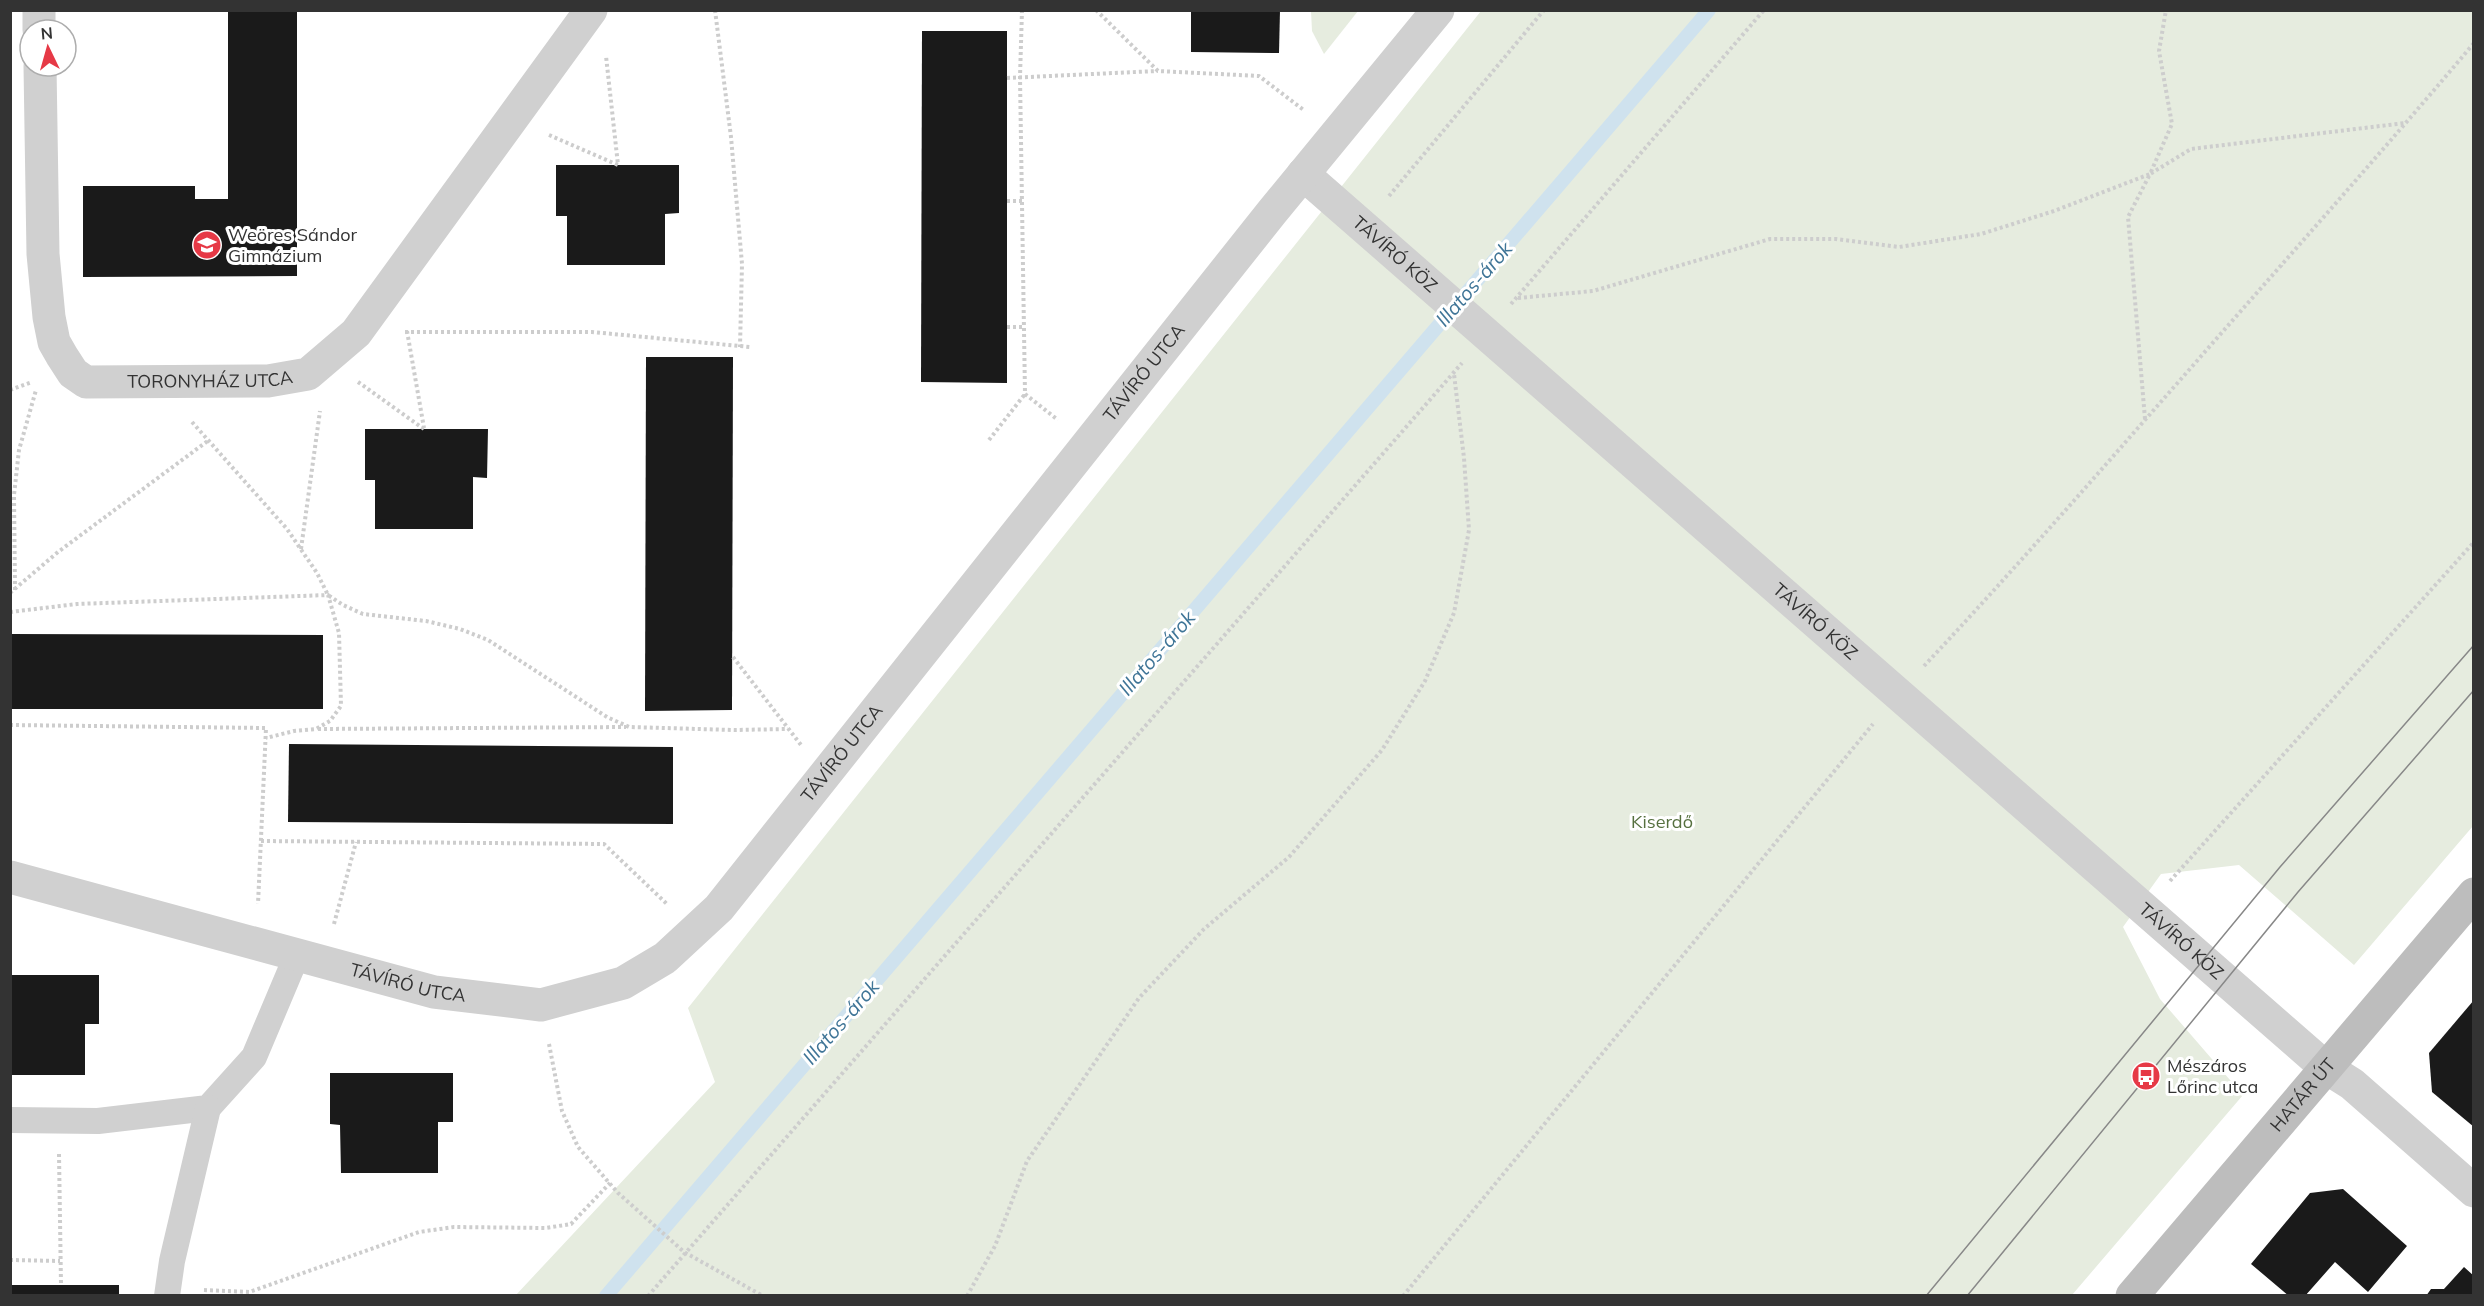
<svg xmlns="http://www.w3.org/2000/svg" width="2484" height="1306" font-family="Mulish,sans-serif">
  <rect width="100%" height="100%" fill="#fff"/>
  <g fill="#e6ecdf">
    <polygon points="1311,11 1311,10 1358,11 1324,54 1312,31"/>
    <polygon points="1481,11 2473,11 2473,826 2354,965 2239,865 2161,874 2123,927 2160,999 2243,1095 2072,1295 515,1296 715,1082 688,1008"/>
  </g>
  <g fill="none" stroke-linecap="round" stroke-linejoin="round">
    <polyline stroke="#cfe2ee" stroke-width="14" points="606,1296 1709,10"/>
  </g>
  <g fill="#1a1a1a">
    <polygon points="228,10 297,10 297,276 83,277 83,186 195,186 195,199 228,199"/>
    <polygon points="1191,10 1280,10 1279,53 1191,52"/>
    <polygon points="922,31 1007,31 1007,383 921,382"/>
    <polygon points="556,165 679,165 679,213 665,214 665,265 567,265 567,216 556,216"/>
    <polygon points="646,357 733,357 732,710 645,711"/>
    <polygon points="365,429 488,429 487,478 473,477 473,529 375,529 375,480 365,480"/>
    <polygon points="10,634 323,635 323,709 10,709"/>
    <polygon points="289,744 673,747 673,824 288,822"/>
    <polygon points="10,975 99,975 99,1024 85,1024 85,1075 10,1075"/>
    <polygon points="2474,1000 2474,1127 2432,1092 2429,1053"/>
    <polygon points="330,1073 453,1073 453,1122 438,1122 438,1173 341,1173 340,1125 330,1124"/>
    <polygon points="2343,1189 2407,1246 2368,1292 2335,1262 2305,1296 2289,1296 2251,1264 2310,1193"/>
    <polygon points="2464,1267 2474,1276 2474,1296 2426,1296 2431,1289 2444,1289"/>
    <rect x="10" y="1285" width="109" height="11"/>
  </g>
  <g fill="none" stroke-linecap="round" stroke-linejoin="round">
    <g stroke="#cdcdcd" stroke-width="4" stroke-dasharray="3 3" stroke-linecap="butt">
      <polyline points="715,10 731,137 742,264 740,347"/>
      <polyline points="1022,10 1020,77 1025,394 1058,420"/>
      <polyline points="1096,10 1158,71 1259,76 1305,111"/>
      <polyline points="1007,78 1157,71"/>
      <polyline points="549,135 618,165 606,56"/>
      <polyline points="1389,196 1544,10"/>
      <polyline points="1007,201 1022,201"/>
      <polyline points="1518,298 1593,291 1770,239 1836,239 1899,247 1981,234 2054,211 2150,174 2172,124 2159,51 2166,10"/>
      <polyline points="1511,304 1764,10"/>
      <polyline points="1007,327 1024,327"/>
      <polyline points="407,331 424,428"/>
      <polyline points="405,332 592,332 750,347"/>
      <polyline points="358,382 424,429"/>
      <polyline points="10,390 32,382"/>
      <polyline points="2145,419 2128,217 2150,174 2191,149 2405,123"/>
      <polyline points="192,422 287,529 317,573 328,595 343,605 363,614 426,621 460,629 488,640 607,717 629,727 734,730 788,729"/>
      <polyline points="989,440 1025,394"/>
      <polyline points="301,549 320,411"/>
      <polyline points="15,590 14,495 19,450 36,390"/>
      <polyline points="10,593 58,552 209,440"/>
      <polyline points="10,612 77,604 328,595 339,633 341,706 330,721 316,729 294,731 266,738"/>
      <polyline points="733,657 801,745"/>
      <path d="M1924,666C2017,567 2106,464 2196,362C2289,256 2383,151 2474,43"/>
      <polyline points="10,725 266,728 258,904"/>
      <polyline points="318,729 626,727"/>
      <polyline points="261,841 604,844 668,905"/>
      <polyline points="2170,881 2474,542"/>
      <polyline points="334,924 356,842"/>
      <polyline points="549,1044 562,1111 578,1147 618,1193 684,1252 763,1296"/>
      <polyline points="59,1154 61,1285"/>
      <polyline points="10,1260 60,1261"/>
      <polyline points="204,1290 249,1292 419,1232 454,1227 546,1228 571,1224 610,1183"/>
      <polyline points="648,1296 1462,363"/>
      <polyline points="967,1296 995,1246 1027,1161 1139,998 1204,929 1289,857 1382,750 1425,681 1454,613 1469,530 1464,458 1454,374"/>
      <polyline points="1403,1296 1873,724"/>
    </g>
    <g stroke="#d0d0d0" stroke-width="26">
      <polyline points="10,1120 98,1121 208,1108 254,1057 297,955"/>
      <polyline points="167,1296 172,1261 208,1108"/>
    </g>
    <g stroke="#d0d0d0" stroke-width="33">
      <polyline points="39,10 39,30"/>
      <path id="s1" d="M40,66L43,254L49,317L54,342L62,356L73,373L86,382L268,381L308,374L356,333L591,10"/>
      <path id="s2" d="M1303,174L2325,1067L2352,1084L2474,1191"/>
      <path id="s3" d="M10,877L434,992L541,1005L623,983L665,958L719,908L1272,212L1438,10"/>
    </g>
    <path stroke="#bdbdbd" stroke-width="33" id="s4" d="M2132,1296L2474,894"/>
    <g stroke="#888" stroke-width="1.5">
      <polyline points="1926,1296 2280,867 2474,645"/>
      <polyline points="1967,1296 2298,892 2474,690"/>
    </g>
  </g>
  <defs>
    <g id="school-disc" transform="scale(1.5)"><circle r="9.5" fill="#e63946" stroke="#fff"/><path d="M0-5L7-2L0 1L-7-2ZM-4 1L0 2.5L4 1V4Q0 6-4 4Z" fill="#fff"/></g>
    <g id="bus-disc" transform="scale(1.5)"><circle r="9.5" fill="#e63946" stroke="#fff"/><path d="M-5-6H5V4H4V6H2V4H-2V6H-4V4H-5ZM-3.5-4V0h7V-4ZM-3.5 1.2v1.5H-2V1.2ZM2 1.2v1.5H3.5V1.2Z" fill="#fff"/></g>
  </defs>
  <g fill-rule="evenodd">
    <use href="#school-disc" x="207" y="245"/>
    <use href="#bus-disc" x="2146" y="1076"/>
  </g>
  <g text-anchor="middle" stroke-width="6" stroke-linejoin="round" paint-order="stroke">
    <g font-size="18" fill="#333" stroke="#fff" text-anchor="start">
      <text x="228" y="241">Weöres Sándor<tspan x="228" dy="21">Gimnázium</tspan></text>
      <text x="2167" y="1072">Mészáros<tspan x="2167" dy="21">Lőrinc utca</tspan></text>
    </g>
    <g font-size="18" fill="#333" stroke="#fff">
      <text dy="6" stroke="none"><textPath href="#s2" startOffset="122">TÁVÍRÓ KÖZ</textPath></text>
      <text dy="6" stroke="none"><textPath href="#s3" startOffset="1438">TÁVÍRÓ UTCA</textPath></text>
      <text dy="6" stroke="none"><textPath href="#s1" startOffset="453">TORONYHÁZ UTCA</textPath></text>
      <text dy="6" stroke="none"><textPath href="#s2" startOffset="680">TÁVÍRÓ KÖZ</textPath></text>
      <text dy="6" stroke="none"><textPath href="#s3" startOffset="952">TÁVÍRÓ UTCA</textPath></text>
      <text dy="6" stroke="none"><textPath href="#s2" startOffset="1166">TÁVÍRÓ KÖZ</textPath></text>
      <text dy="6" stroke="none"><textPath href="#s3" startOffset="412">TÁVÍRÓ UTCA</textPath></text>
      <text dy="6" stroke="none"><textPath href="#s4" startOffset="264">HATÁR ÚT</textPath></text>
    </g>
    <g font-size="18" fill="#56703f" stroke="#fff">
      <text x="1662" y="828">Kiserdő</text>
    </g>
    <g font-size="20" font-style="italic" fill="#3f7597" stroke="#fff">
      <text transform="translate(1474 284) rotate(-49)" y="7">Illatos-árok</text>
      <text transform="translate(1157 653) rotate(-49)" y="7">Illatos-árok</text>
      <text transform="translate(841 1022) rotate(-49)" y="7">Illatos-árok</text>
    </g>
  </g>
  <rect width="2484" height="1306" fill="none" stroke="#333333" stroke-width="24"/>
  <g transform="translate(48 48) rotate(355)"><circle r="28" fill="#ffffff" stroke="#adadad" stroke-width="1.5"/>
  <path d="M0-4.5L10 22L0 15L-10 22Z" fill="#e63946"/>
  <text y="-9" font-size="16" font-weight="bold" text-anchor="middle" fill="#333333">N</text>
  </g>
</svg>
